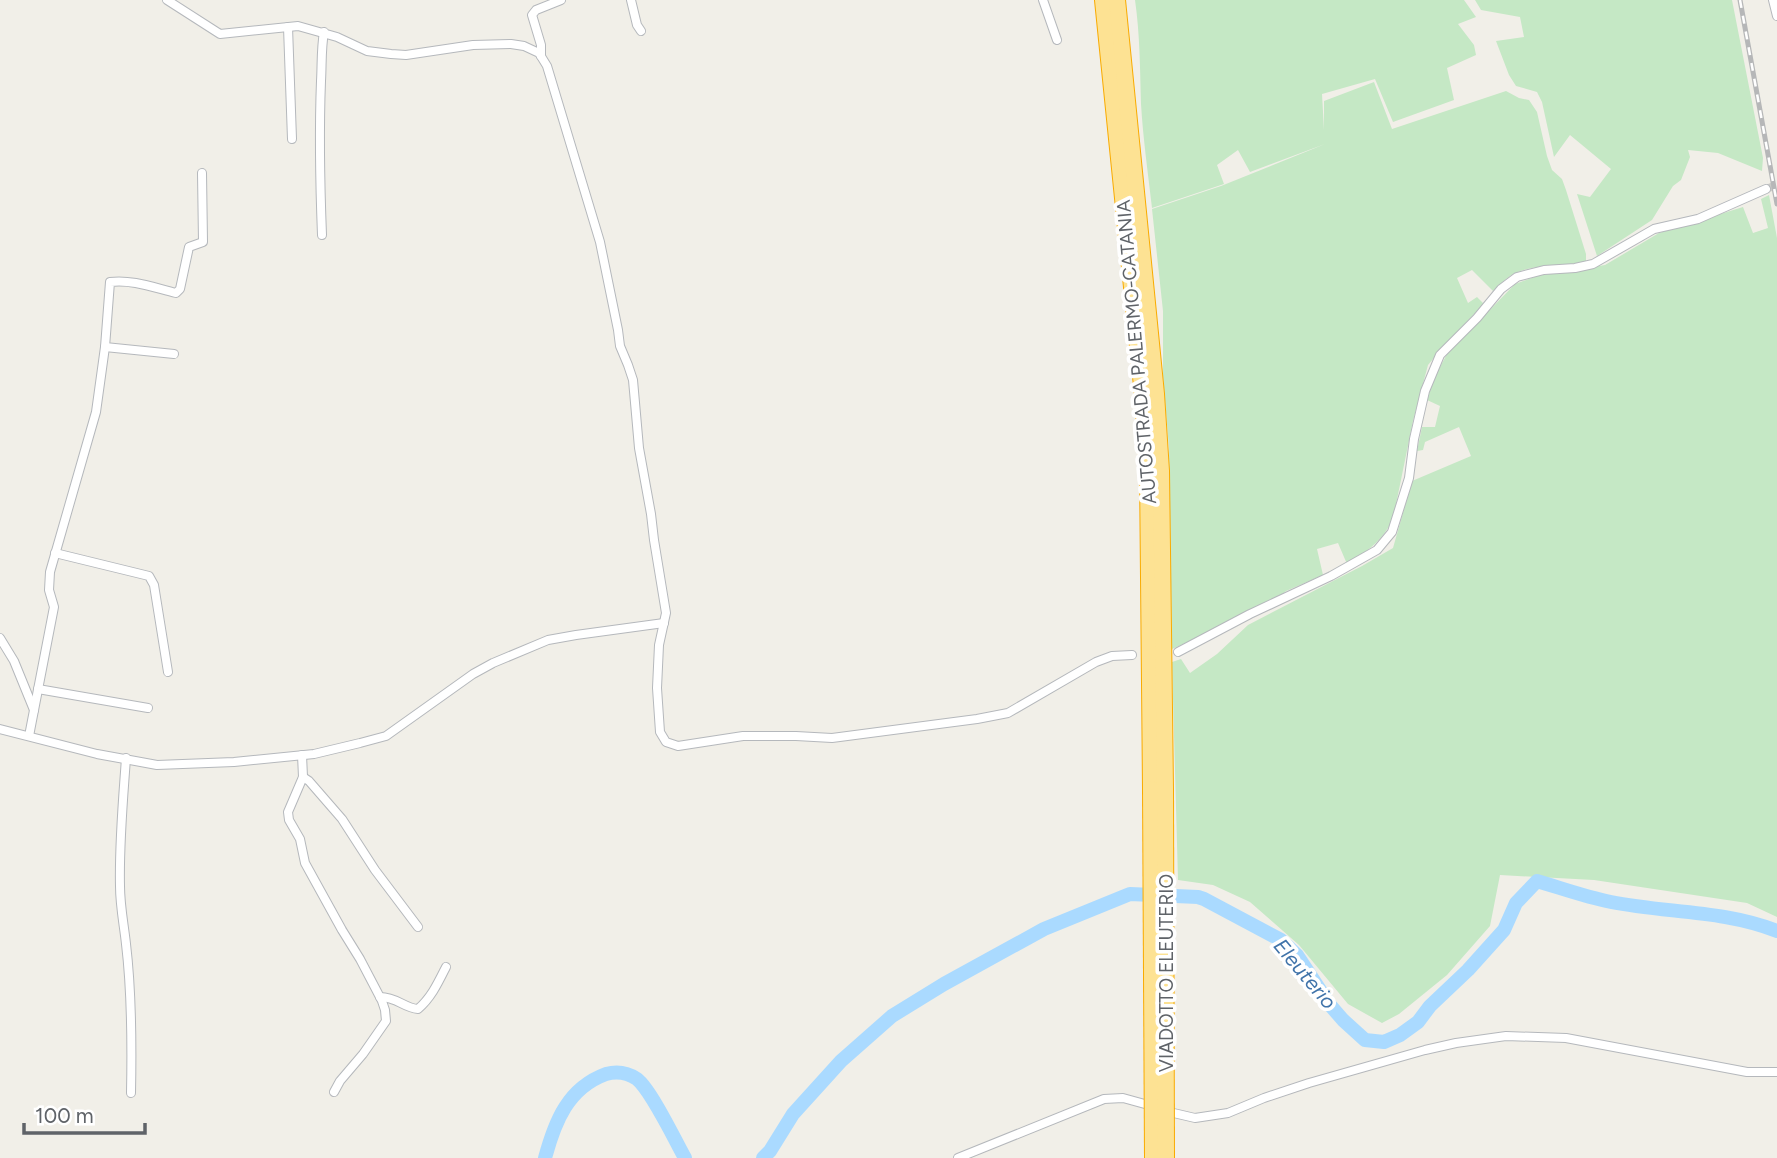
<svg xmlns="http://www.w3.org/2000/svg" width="1777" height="1158" font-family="Figtree,sans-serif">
  <rect width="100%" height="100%" fill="#f1efe8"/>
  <g fill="#c5e8c5">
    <path d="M1135,0H1464L1476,17L1458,24L1474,45L1476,55L1447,68L1454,100L1393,122L1375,79L1322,94L1324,130V101L1374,82L1392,129L1506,91L1519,98L1529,100L1537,112L1547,156L1552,170L1562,179L1566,190L1586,254V261C1561,268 1533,262 1510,276C1504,280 1498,287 1493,291L1472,270L1457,278L1468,303L1477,297L1484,304L1448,341L1428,365L1413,421L1393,519C1381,543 1368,550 1347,564L1338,543L1317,549L1323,575L1286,591L1278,598L1256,606L1247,613L1217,629L1172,649L1169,448L1163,376V311L1152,209L1221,186L1325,144L1250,172L1238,150L1217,165L1224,184L1152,208C1148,173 1143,138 1141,104C1140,69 1140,35 1135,0Z"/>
    <polygon points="1475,0 1732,0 1763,158 1762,171 1718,153 1688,150 1690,157 1681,180 1673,186 1652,220 1597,256 1577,194 1590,197 1611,169 1570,135 1554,157 1542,102 1537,92 1516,86 1509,75 1496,41 1524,37 1520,17 1481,10"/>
    <polygon points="1769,195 1777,238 1777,917 1747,903 1594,880 1500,875 1490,926 1447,975 1399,1014 1382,1023 1348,1004 1299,945 1250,902 1213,885 1178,880 1172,662 1181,659 1190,673 1217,654 1248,625 1362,566 1393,548 1412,481 1471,456 1459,427 1425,442 1423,450 1417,451 1422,427 1435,427 1440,406 1427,400 1434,378 1447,354 1515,284 1537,276 1605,265 1659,233 1743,207 1753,233 1768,228 1761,199"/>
  </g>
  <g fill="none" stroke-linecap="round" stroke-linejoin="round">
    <g stroke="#aadaff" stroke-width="14">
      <path d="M545,1158C555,1121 568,1088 606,1074C617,1071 628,1073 637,1079C651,1090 675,1140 685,1158"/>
      <path d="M763,1158L770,1151L793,1114L841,1061L892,1016L944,984L1044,929L1125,896L1130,894L1198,897L1204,899L1281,940L1297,955L1330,1005L1343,1020L1365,1040L1384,1042L1400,1035L1418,1022L1430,1006L1468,970L1504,930L1516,903L1537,881C1561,888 1586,897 1611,902C1666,913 1724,910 1777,931"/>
    </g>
    <polyline stroke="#ccccc8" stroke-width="8" stroke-dasharray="8 4" stroke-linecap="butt" points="1766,189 1777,185"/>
    <g stroke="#b5b8bc" stroke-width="10">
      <g id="street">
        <polyline points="167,0 220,34 298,26 337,37 367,51 391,54 406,55 473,45 511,44 524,46 539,53 547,66 600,242 618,330 620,346 628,365 633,380 639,448 651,514 654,540 666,613 659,645 657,688 660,732 666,742 678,746 743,736 796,736 832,738 977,719 1008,713 1096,662 1112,656 1132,655"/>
        <polyline points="631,0 637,25 641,31"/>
        <polyline points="1043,0 1057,40"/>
        <polyline points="1773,0 1777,16"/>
        <polyline points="288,27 292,139"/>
        <polyline points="541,56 541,45 532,15 536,10 561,0"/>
        <path d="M322,235C320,184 319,132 321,81C322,65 321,49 324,32"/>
        <polyline points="105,347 174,354"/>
        <polyline points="55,553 149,576 154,585 168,672"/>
        <polyline points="0,638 14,661 34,710"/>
        <polyline points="1178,652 1250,614 1331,576 1377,550 1392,532 1409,478 1414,439 1425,391 1440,355 1477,318 1501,289 1517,277 1544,270 1575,268 1593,264 1654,229 1698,219 1766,189"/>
        <polyline points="38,689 148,708"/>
        <polyline points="0,729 97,754 157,765 234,762 314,754 360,743 386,736 473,674 493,663 548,640 576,635 664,623"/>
        <path d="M29,736L54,607L49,590L50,572L96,412L105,347L110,282C132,279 155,288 176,293L180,289L189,247L203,242L202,173"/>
        <polyline points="302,755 303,777 288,812 289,820 300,839 305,863 342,930 360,959 382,1001 385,1010 386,1021 363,1054 340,1081 334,1092"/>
        <path d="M126,758C123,801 119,843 120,886C120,906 124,925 126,944C132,994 132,1044 131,1093"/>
        <polyline points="303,777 309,781 342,819 375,870 418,927"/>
        <path d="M380,997C397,997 404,1008 418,1009C431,998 438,983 446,967"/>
        <polyline points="1165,1111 1195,1118 1228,1113 1264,1098 1309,1083 1425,1050 1456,1043 1506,1036 1566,1038 1747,1072 1777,1072"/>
        <polyline points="958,1158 1104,1099 1123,1098 1152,1106"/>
      </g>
    </g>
    <g stroke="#f9ab00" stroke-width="18">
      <g id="highway">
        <polyline points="1103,0 1143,396 1148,472 1151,789"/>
        <polyline points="1117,0 1156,394 1161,471 1165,789"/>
      </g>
    </g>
    <use href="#street" stroke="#fff" stroke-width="8"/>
    <use href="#highway" stroke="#fde293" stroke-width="16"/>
    <g stroke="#b6b7b8" stroke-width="5">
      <polyline id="rail" points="1740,0 1777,204"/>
    </g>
    <use href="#rail" stroke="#fff" stroke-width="2.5" stroke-dasharray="8" stroke-linecap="butt"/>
    <g stroke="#f9ab00" stroke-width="18" stroke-linecap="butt">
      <g id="highway-bridge">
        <polyline points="1151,789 1153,1158"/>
        <polyline points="1165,789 1166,1158"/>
      </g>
    </g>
    <use href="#highway-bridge" stroke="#fde293" stroke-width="16"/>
  </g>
  <g text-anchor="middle" stroke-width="7" stroke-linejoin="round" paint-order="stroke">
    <g font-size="19" fill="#5f6368" stroke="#fff">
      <text transform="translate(1136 352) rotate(-95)" y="7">AUTOSTRADA PALERMO-CATANIA</text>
      <text transform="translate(1166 973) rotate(-90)" y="7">VIADOTTO ELEUTERIO</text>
    </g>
    <g font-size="21" font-style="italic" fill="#4174aa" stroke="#fff">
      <text transform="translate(1305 974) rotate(50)" y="7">Eleuterio</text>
    </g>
  </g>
  <path d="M24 1123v10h121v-10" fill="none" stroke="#5f6368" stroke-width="3.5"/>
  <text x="35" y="1123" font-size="21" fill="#5f6368" stroke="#ffffff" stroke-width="5" paint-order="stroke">100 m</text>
</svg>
